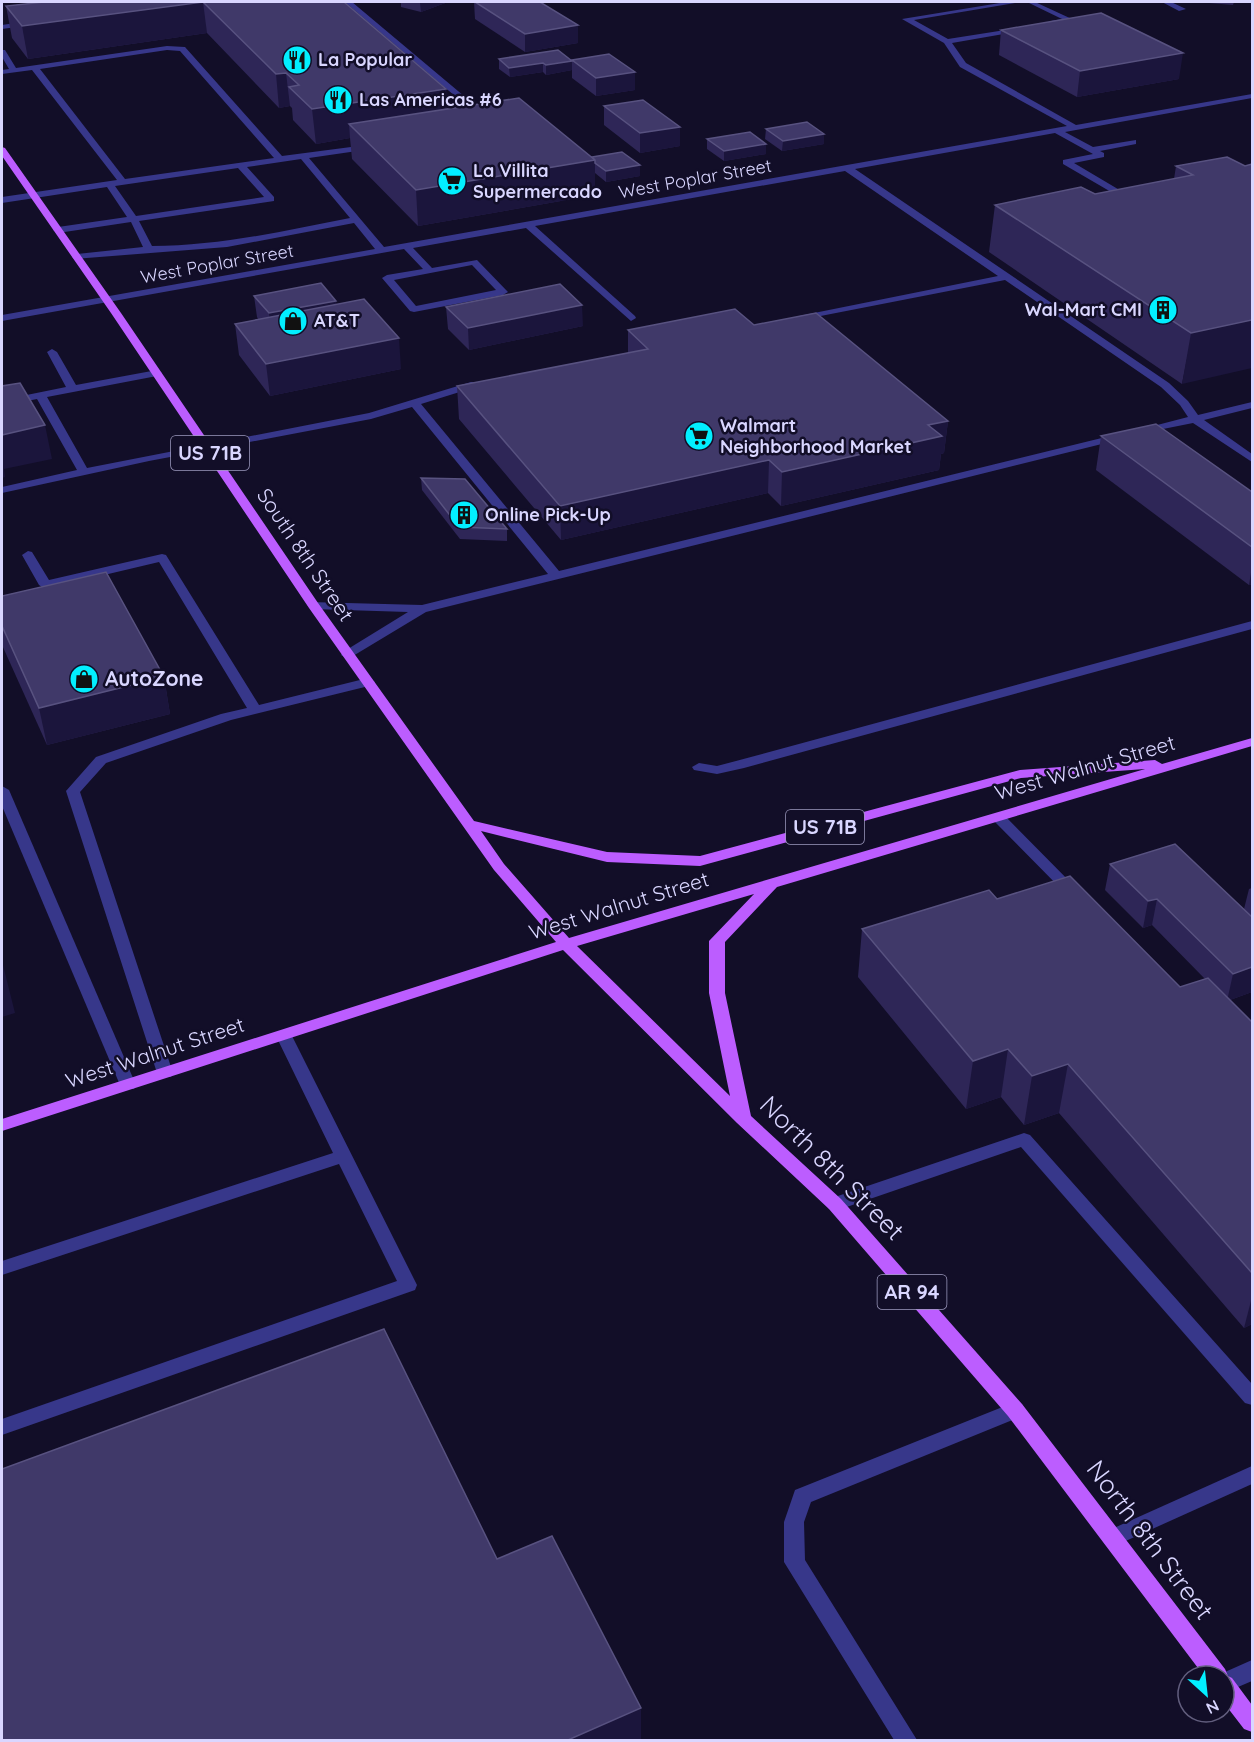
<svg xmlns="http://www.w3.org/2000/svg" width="1254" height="1742" font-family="Quicksand,sans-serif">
  <rect width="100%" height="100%" fill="#120e28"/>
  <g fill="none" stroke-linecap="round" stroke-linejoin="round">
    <g fill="#37378a" fill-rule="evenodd">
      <polygon points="345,2 352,2 483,112 484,114 479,122 473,122 476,114"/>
      <path d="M1006,2H1021L914,20L948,39L1024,27L1025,29L1021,31L952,43L966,63L1076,125L1252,94V98L1065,132L1093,147L1136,140V144L1100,151L1104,153V157L1074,163L1133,198L1135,200L1130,203L1063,164V160L1093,154L1055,133L855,169L1169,383L1188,401L1198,415L1252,402V408L1204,420L1252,454V462L1193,423L1138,434V430L1188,417L1180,405L1161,387L1005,280L795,321L794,319L799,316L998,276L845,171L535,226L635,316L636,318L631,321L526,228L413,248L432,268L477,260L508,292L503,295L414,312L410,311L382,278L387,275L423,269L404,249L2,321V315L375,249L354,223L227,247L74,259L72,257L77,254L143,247L131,222L58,233L53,230L58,227L127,217L107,187L2,203V197L117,180L32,70L2,74V70L9,69L2,57V50H5L16,68L167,46L185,47L282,156L374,144L375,146L371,149L309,158L384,247L1067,126L960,67L944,43L902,19ZM167,50L180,51L274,158L125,179L40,69ZM301,159L350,218C284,231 219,246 152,246L139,221L274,201V197L247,167ZM238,168L264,197L136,216L115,186ZM472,265L496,290L416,306L394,280Z"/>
      <polygon points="1027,2 1035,2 1074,20 1051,25 1051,21 1062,19"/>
      <polygon points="1162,2 1171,2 1186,9 1179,11"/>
      <polygon points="28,21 31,21 31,25 2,29 2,25"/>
      <polygon points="52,349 57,352 76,385 157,370 162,373 157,376 47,397 87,468 369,413 471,382 479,382 479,386 421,404 559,571 1118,434 1124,437 1122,439 426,612 348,659 341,655 343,652 408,612 313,609 307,605 309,602 422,605 548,574 412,407 371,419 149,461 2,493 2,487 77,470 37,399 2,406 2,400 66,387 47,352"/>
      <polygon points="28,551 32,552 49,580 162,554 166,555 259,705 368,678 375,682 373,685 231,720 106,763 80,792 173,1073 171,1077 159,1077 157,1073 66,791 96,757 221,714 247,708 159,562 45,589 39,585 22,555"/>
      <polygon points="1252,621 1252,629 744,768 717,774 694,770 692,767 699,763 717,766 736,761"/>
      <polygon points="2,786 9,790 136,1085 134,1089 122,1089 120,1085 2,806"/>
      <polygon points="998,813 1003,814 1079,891 1082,894 1079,897 1069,897 993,820 991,817"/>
      <polygon points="284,1030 290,1032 292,1036 417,1285 415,1290 2,1435 2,1419 397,1281 339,1164 2,1275 2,1261 333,1153 276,1036 278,1032"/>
      <polygon points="1024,1133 1030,1135 1252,1384 1252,1405 1245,1403 1021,1147 835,1211 829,1209 826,1204 829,1199"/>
      <polygon points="1015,1402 1022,1404 1025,1410 1022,1416 811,1502 804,1522 805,1560 917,1740 894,1740 784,1562 784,1522 795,1490"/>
      <polygon points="1252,1466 1252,1484 1119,1544 1112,1547 1105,1544 1102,1538 1105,1532"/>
      <polygon points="1252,1660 1252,1681 1224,1693 1224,1676 1216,1676"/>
    </g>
    <path fill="#bc5dff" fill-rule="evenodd" d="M2,147L5,148L121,313L318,603L474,821L607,852L700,856L1020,770L1155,760L1162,764L1252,738V746L777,887L725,942V993L751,1116L841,1199L1022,1404L1225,1669L1228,1676L1232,1678L1252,1705V1732L1244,1729L1224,1703V1676H1204L1008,1416L829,1209L737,1123L563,950L2,1131V1119L556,942L494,870L309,608L111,313L2,156ZM1145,769L569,938L504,864L481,831L607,862L700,866L1021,778ZM754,894L709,941V993L730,1096L577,946Z"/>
  </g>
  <g fill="#2e2657">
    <polygon points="44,2 344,2 446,89 447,109 592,157 640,165 640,176 606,182 595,173 595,195 418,226 352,159 350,138 316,144 293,120 292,108 290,106 279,108 207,33 28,59 12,38 6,6"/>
    <polygon points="401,2 448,2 421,12 401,7"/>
    <polygon points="474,2 578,25 578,43 525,52 475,19"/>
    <polygon points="1209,2 1234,2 1233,5 1209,3"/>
    <polygon points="1001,30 1179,79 1077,97 999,55"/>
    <polygon points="499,59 572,61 572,60 635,90 596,96 572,78 572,70 546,75 543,72 510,77 499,69"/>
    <polygon points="604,106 680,127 680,146 640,153 604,125"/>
    <polygon points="766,129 824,134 824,144 782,151 765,139"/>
    <polygon points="707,139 766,144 766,154 724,161 707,149"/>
    <polygon points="1227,157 1182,384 989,252 995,205 1095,194 1174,179 1176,166"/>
    <polygon points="254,296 337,304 401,369 270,396 239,355 235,324 258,319 257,317"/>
    <polygon points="446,307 583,326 469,350 448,329"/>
    <polygon points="754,325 948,421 944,453 941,454 939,470 781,506 768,493 561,540 459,419 457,386 628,353 628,330"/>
    <polygon points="1101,436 1252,492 1252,584 1249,585 1096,470"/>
    <polygon points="421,478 507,529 507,541 460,539 422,490"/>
    <polygon points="2,596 164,677 170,714 47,745 2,645"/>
    <polygon points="1110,864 1244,909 1249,889 1252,888 1252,992 1230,1000 1252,1022 1252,1324 1244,1328 1059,1113 1024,1125 1001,1097 966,1109 858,977 862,929 997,899 1180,987 1205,979 1152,925 1143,928 1105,890"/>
  </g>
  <g fill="#1b153c">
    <polygon points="203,2 207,33 28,59 22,26"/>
    <polygon points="424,2 448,2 421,12 420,3"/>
    <polygon points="578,25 578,43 525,52 525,34"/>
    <polygon points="1183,53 1179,79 1077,97 1080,71"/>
    <polygon points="572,61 572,70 546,75 546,65"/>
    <polygon points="543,63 543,72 510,77 509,68"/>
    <polygon points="635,72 635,90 596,96 596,78"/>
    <polygon points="286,73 290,106 279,108 276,74"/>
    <polygon points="446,89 448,122 349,124 350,138 316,144 312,109"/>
    <polygon points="680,127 680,146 640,153 640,133"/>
    <polygon points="824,134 824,144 782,151 783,141"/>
    <polygon points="766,144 766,154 724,161 724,151"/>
    <polygon points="595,160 595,195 418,226 416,190"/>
    <polygon points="640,165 640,176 606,182 606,171"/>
    <polygon points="336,301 338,322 271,335 269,313"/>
    <polygon points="582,305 583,326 469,350 468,328"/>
    <polygon points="1252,320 1252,368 1182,384 1191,333"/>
    <polygon points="399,338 401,369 270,396 266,364"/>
    <polygon points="948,421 944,453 941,454 939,470 781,506 782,472 928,425"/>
    <polygon points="45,425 52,459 4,469 5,477 2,478 2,435"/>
    <polygon points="769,460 768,493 561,540 560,506"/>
    <polygon points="1252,567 1252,584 1249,585"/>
    <polygon points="164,677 170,714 47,745 39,708"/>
    <polygon points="1157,899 1152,925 1143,928 1148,901"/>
    <polygon points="2,965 3,965 15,1013 2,1017"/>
    <polygon points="1252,967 1252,992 1227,1001 1233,974"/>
    <polygon points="1008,1049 1001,1097 966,1109 973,1061"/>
    <polygon points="1068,1064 1059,1113 1024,1125 1032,1076"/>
    <polygon points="1252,1297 1252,1324 1244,1328"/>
    <polygon points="641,1708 641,1740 568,1740"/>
  </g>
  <g fill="#403969" stroke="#585280" stroke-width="1.5">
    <polygon points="44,2 344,2 446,89 312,109 289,87 299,85 286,73 276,74 203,2 22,26 6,6"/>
    <polygon points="475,2 540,2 578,25 525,34"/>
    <polygon points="1101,13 1183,53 1080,71 1001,30"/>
    <polygon points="558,50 572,61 546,65 543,63 509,68 499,59"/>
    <polygon points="609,54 635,72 596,78 572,60"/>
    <polygon points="519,98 595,160 416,190 349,124"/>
    <polygon points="643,100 680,127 640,133 604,106"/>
    <polygon points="807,122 824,134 783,141 766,129"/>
    <polygon points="750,132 766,144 724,151 707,139"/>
    <polygon points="622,152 640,165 606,171 595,163 595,160 592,157"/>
    <polygon points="1227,157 1245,166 1252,164 1252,320 1191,333 995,205 1081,187 1095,194 1193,175 1176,166"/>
    <polygon points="321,283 336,301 269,313 254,296"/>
    <polygon points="560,284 582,305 468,328 446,307"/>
    <polygon points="364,299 399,338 266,364 235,324"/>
    <polygon points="735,309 754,325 816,313 948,421 928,425 942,436 782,472 769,460 560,506 457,386 648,349 628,330"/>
    <polygon points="20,383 45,425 2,435 2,386"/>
    <polygon points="1156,424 1252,492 1252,547 1101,436"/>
    <polygon points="421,478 465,479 507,529 459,527"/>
    <polygon points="106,572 164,677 39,708 2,626 2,596"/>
    <polygon points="1175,844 1252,917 1252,967 1233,974 1157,899 1148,901 1110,864"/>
    <polygon points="1070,876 1180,987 1208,978 1252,1022 1252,1273 1068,1064 1032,1076 1008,1049 973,1061 862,929 989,890 997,899"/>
    <polygon points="384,1329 497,1559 552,1536 641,1708 568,1740 2,1740 2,1469"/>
  </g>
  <defs>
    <g id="restaurant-disc" transform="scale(1.5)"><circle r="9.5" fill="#02efff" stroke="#120e28"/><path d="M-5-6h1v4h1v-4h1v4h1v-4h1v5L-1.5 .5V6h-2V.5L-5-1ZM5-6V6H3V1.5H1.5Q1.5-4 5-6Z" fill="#111"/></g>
    <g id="supermarket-disc" transform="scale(1.5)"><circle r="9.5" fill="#02efff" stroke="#120e28"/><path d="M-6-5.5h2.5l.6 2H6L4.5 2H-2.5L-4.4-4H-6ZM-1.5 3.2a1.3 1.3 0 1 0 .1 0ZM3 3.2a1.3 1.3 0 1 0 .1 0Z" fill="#111"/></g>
    <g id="building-disc" transform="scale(1.5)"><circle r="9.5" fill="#02efff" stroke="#120e28"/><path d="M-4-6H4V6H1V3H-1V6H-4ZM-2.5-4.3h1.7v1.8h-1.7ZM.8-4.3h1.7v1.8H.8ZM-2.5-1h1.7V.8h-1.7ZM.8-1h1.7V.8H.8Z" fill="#111"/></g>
    <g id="shop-disc" transform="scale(1.5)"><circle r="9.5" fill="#02efff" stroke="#120e28"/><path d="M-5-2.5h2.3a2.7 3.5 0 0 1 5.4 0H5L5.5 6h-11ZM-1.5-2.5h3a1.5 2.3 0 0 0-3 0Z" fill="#111"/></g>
  </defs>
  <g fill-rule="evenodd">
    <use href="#restaurant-disc" x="297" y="60"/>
    <use href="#restaurant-disc" x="338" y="100"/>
    <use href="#supermarket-disc" x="452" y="181"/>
    <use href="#building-disc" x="1163" y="310"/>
    <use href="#shop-disc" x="293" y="321"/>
    <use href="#supermarket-disc" x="699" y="436"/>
    <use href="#building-disc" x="464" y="515"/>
    <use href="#shop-disc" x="84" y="679"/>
  </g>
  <g text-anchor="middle" stroke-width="5" stroke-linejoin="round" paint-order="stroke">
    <g font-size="18" font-weight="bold" fill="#d9d6ff" stroke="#120e28" text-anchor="start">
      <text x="318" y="66">La Popular</text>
      <text x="359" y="106">Las Americas #6</text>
      <text x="473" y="177">La Villita<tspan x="473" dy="21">Supermercado</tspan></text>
      <text x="1142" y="316" text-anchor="end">Wal-Mart CMI</text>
      <text x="314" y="327">AT&amp;T</text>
      <text x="720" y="432">Walmart<tspan x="720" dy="21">Neighborhood Market</tspan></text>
      <text x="485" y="521">Online Pick-Up</text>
    </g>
    <g font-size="18" fill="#d9d6ff" stroke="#120e28">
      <text transform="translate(695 179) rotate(-10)" y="6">West Poplar Street</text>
      <text transform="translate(217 264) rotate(-10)" y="6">West Poplar Street</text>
    </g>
    <g fill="#120e28" stroke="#9d9abe" stroke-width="1.5">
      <rect x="171" y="436" width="78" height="34" rx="4.5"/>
      <rect x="786" y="810" width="78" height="34" rx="4.5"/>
      <rect x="877.5" y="1275" width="69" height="34" rx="4.5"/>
    </g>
    <g font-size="20" font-weight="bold" fill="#d9d6ff">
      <text x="210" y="460">US 71B</text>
      <text x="825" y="834">US 71B</text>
      <text x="912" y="1299">AR 94</text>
    </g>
    <g font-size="21" fill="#d9d6ff" stroke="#120e28">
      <text transform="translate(305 555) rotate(56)" y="7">South 8th Street</text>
      <text transform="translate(1085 768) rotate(-16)" y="7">West Walnut Street</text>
      <text transform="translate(619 906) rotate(-17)" y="7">West Walnut Street</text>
      <text transform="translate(155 1053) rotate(-18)" y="7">West Walnut Street</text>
    </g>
    <g font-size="21" font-weight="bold" fill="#d9d6ff" stroke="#120e28" text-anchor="start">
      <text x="105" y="686">AutoZone</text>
    </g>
    <g font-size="26" fill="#d9d6ff" stroke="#120e28">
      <text transform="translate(832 1168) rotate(45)" y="9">North 8th Street</text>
      <text transform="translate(1150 1540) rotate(53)" y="9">North 8th Street</text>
    </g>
  </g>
  <rect width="1254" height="1742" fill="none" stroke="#d9d6ff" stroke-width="6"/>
  <g transform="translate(1206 1694) rotate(153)"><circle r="28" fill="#120e28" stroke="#625e7e" stroke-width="1.5"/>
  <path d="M0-4.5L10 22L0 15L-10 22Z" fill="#02efff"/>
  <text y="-9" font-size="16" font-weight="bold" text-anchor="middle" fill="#d9d6ff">N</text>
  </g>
</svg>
